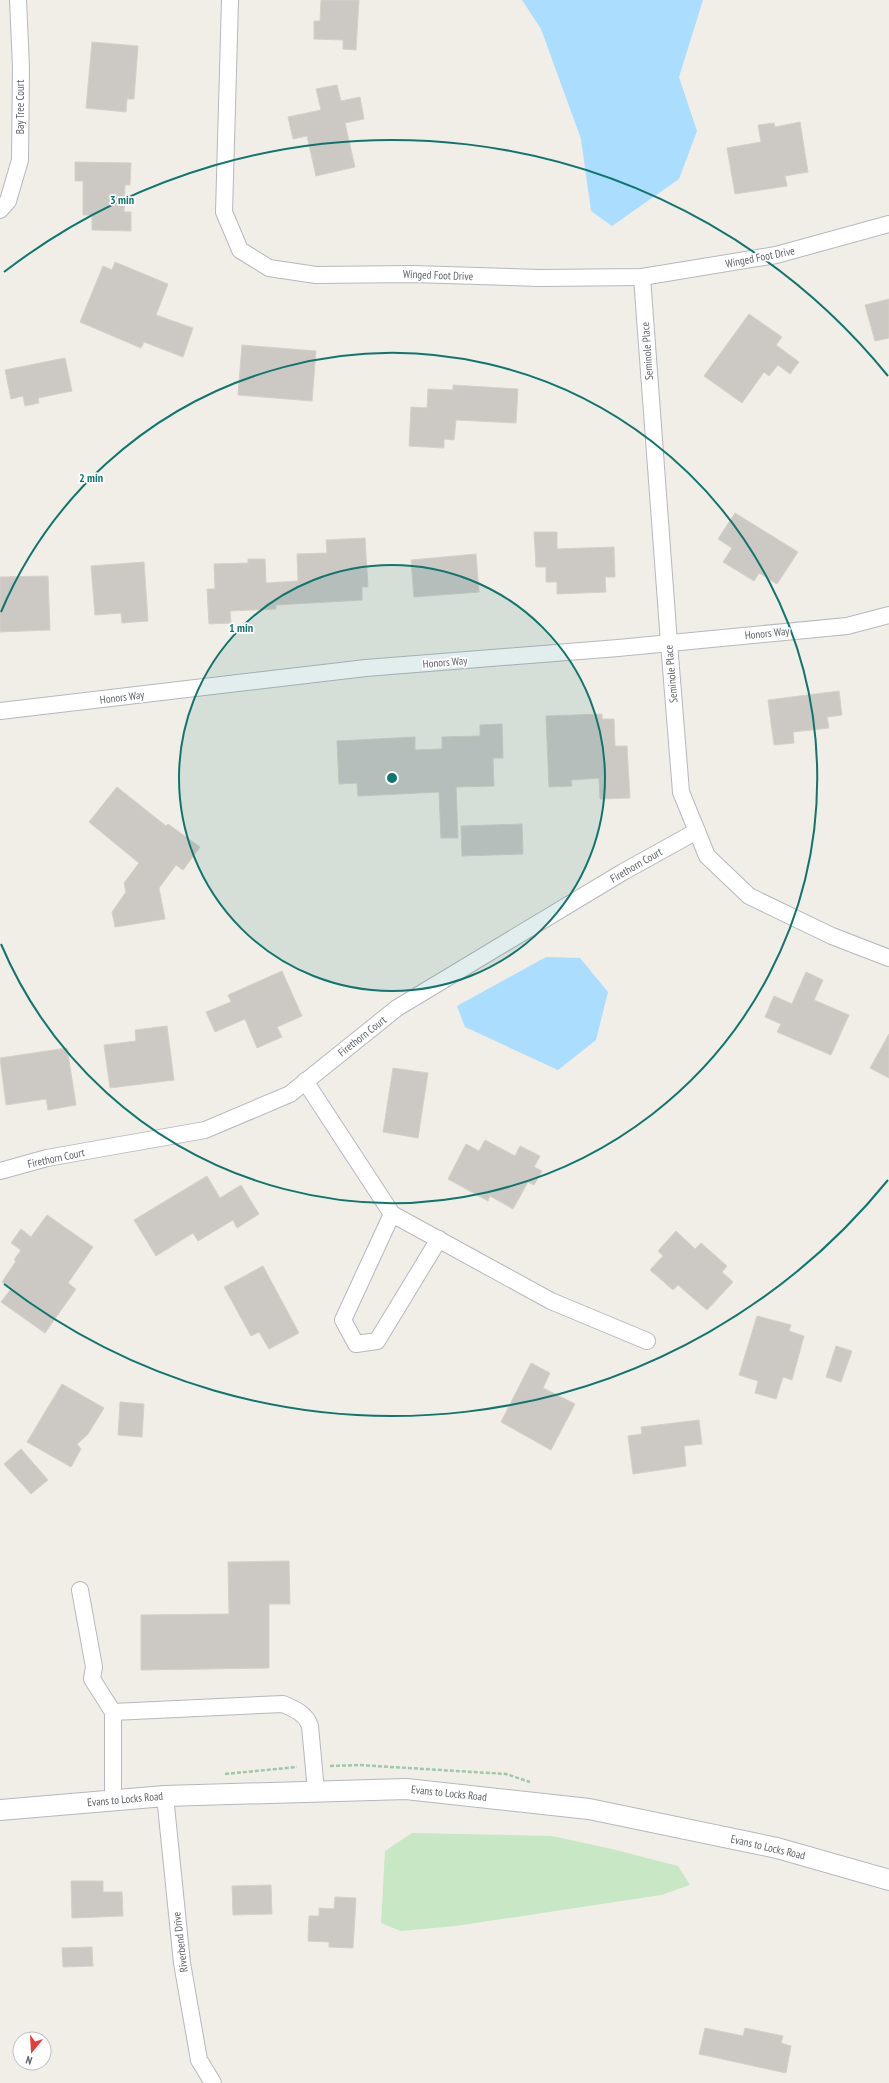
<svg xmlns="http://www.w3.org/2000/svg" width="889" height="2083" font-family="'PT Sans Narrow',sans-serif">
  <rect width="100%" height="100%" fill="#f1eee8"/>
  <polygon fill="#c7e7c5" points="412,1833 552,1836 612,1849 678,1866 690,1885 661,1895 456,1926 401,1931 381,1923 385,1851"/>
  <g fill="#abddfe">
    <polygon points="522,0 703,0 679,77 697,131 679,179 612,226 591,211 581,139 541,29"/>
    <polygon points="546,957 580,958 608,992 596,1040 558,1070 465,1027 457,1006"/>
  </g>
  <g fill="#ccc9c5" stroke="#d6d0c6">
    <polygon points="321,0 359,0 356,50 343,49 343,40 314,39 314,21 320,21"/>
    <polygon points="92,42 138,46 134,99 127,99 126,112 86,108"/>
    <polygon points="337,85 341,101 360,97 364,119 345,123 355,167 316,176 307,136 293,139 288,117 321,110 316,89"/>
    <polygon points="800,122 808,172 785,176 787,186 735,194 727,148 761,142 758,125 774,123 775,127"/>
    <polygon points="75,162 131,163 130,185 125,185 124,212 131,212 131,231 92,230 92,215 83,215 83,181 75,181"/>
    <polygon points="115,262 168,284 156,315 193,328 183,357 144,342 141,348 80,322 103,266 112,270"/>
    <polygon points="889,299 889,338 875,341 865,305"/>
    <polygon points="749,314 782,337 776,345 799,362 790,374 778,365 769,376 764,372 742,403 704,376"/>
    <polygon points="242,345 316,351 312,401 238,395"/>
    <polygon points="65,358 72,391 38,398 39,403 25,406 23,396 11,399 5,370"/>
    <polygon points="453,385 518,389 516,423 456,420 454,440 444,439 444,448 409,446 411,407 427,408 428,389 453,390"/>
    <polygon points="735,513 798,552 777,584 759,573 754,581 723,562 732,548 718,539"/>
    <polygon points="534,532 557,532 557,549 614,547 615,577 605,577 606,592 557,594 557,582 546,582 546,567 536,567"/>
    <polygon points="365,538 368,587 362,587 362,600 276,605 276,609 230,611 231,623 209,624 207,589 215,589 214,564 248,563 248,559 265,559 266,583 298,581 297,554 327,553 326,540"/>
    <polygon points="476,554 479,592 414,597 411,560"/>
    <polygon points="144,562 148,621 122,623 121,613 95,615 91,566"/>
    <polygon points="48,576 50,630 0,632 0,577"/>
    <polygon points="839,691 842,715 827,717 829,728 793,732 794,743 774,745 768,700"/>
    <polygon points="602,714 602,719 614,719 615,746 627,746 630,798 600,799 599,778 571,780 572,786 549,787 546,716"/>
    <polygon points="502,724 503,758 493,758 494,786 456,787 458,838 441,838 439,792 358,796 357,783 339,784 337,741 415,737 415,750 442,749 442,737 480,736 480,725"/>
    <polygon points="117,787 166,826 168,824 200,847 183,870 176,865 159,888 165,919 115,927 112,912 126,892 124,883 139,863 89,822"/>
    <polygon points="522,824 523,854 462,856 461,826"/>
    <polygon points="282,971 302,1016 277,1027 282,1037 257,1048 245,1019 215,1032 206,1012 231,1002 228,995"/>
    <polygon points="806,972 823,980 814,1000 849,1015 831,1055 777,1032 781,1024 765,1017 774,996 792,1004"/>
    <polygon points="167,1026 174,1080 110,1088 104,1045 136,1041 135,1030"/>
    <polygon points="889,1034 889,1078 870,1068"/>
    <polygon points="67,1048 76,1105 48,1110 46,1099 6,1105 0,1058"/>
    <polygon points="393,1068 428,1073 418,1138 383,1132"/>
    <polygon points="485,1140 515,1156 520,1146 540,1156 534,1167 542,1171 534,1185 528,1182 513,1209 490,1196 488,1201 448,1179 466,1144 479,1151"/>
    <polygon points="207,1176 220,1198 241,1185 259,1214 237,1228 233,1220 198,1241 193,1233 156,1256 134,1220"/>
    <polygon points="47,1215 93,1247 68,1283 76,1289 45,1333 1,1302 11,1289 2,1282 16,1261 14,1260 21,1250 11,1243 21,1229 31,1237"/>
    <polygon points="676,1231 695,1249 701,1243 727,1266 722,1272 733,1282 707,1310 678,1285 673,1290 650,1270 663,1256 658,1251"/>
    <polygon points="263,1266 299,1333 269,1349 259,1332 251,1336 224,1287"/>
    <polygon points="757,1316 791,1325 789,1331 804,1336 792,1380 783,1377 776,1399 755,1393 758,1381 739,1375"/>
    <polygon points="836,1346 852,1351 841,1382 826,1377"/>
    <polygon points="531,1363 550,1373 543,1388 575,1404 551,1450 501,1422"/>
    <polygon points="62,1384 104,1408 88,1434 77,1444 81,1449 71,1467 27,1442"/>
    <polygon points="120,1402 144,1404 142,1437 118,1435"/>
    <polygon points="699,1420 702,1444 684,1446 686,1466 633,1474 628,1436 642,1434 641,1427"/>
    <polygon points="21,1449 48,1480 31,1494 4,1464"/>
    <polygon points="289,1561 290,1604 269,1604 269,1668 141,1670 141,1615 229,1614 228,1562"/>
    <polygon points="71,1881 103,1881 103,1892 122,1892 123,1916 72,1918"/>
    <polygon points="271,1885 272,1914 233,1915 232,1886"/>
    <polygon points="335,1897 356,1898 353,1948 329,1947 329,1942 308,1941 309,1916 319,1916 319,1908 334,1909"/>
    <polygon points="92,1947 93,1966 63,1967 62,1948"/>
    <polygon points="705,2028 743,2036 745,2028 783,2036 781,2043 791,2046 786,2073 699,2054"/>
  </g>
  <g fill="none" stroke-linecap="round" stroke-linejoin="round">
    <g stroke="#b5b8bc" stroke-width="18">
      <g id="minor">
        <polyline points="230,0 224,212 240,250 269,268 316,275 413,274 540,278 642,277 776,255 889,224"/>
        <polyline points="0,210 8,201 20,160 21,67 18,0"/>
        <polyline points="642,277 669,643 681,792 707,856 749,896 832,936 889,958"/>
        <polyline points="0,711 366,668 618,648 847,626 889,615"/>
        <polyline points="305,1081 392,1214 551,1301 647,1341"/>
        <polyline points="0,1171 47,1158 205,1130 290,1094 397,1008 623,872 697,831"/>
        <polyline points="392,1214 343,1320 356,1344 377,1341 439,1239"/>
        <polyline points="80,1590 94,1667 92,1679 113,1712 113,1800"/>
        <path d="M113,1712L283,1704C295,1709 306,1714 310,1726L316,1791"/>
        <polyline points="165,1796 182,1963 199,2060 213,2083"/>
      </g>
    </g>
    <g stroke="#b5b8bc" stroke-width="22">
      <polyline id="tertiary" points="0,1810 165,1796 406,1789 589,1809 777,1848 889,1880"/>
    </g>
    <g stroke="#9ec8a8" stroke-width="2.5" stroke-dasharray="4 2" stroke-linecap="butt">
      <polyline points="330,1766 359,1765 506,1774 530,1782"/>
      <polyline points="225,1774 297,1767"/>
    </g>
    <use href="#minor" stroke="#fff" stroke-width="16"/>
    <use href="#tertiary" stroke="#fff" stroke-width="20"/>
  </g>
  <circle cx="392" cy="778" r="213" fill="#0f766e" fill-opacity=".12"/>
  <g fill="none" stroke="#0f766e" stroke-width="2">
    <circle cx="392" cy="778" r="213"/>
    <path d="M1 612A425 425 0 1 1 1 944"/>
    <path d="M888 1180A638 638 0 0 1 4 1284M4 272A638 638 0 0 1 888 376"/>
  </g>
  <g text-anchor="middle" stroke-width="3.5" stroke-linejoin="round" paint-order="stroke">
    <g font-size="11" fill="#5f6368" stroke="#fff">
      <text transform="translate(20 107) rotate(-90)" y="4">Bay Tree Court</text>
      <text transform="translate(760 257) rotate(-11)" y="4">Winged Foot Drive</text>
      <text transform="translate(438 275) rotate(2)" y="4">Winged Foot Drive</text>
      <text transform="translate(647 351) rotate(-94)" y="4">Seminole Place</text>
      <text transform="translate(767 633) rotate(-6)" y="4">Honors Way</text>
      <text transform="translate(445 662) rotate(-5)" y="4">Honors Way</text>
      <text transform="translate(671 674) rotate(-95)" y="4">Seminole Place</text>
      <text transform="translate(122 697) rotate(-7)" y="4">Honors Way</text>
      <text transform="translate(636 865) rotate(-30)" y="4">Firethorn Court</text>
      <text transform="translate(362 1036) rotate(-38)" y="4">Firethorn Court</text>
      <text transform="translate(56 1158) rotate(-12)" y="4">Firethorn Court</text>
      <text transform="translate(449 1793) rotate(6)" y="4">Evans to Locks Road</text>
      <text transform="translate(125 1799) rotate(-5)" y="4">Evans to Locks Road</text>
      <text transform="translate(768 1847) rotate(13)" y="4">Evans to Locks Road</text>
      <text transform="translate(180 1942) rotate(-97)" y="4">Riverbend Drive</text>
    </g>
  </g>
  <circle cx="392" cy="778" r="6" fill="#0f766e" stroke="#fff" stroke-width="2"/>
  <g font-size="12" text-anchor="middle" font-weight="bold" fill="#0f766e" stroke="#fff" stroke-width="3.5" stroke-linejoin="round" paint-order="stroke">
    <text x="122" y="204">3 min</text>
    <text x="91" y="482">2 min</text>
    <text x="241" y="632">1 min</text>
  </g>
  <g transform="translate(32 2051) rotate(198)"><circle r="19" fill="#ffffff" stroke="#bfc1c3"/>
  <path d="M0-3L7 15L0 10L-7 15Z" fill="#e83d37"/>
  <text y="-6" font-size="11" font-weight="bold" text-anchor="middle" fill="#5f6368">N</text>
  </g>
</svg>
